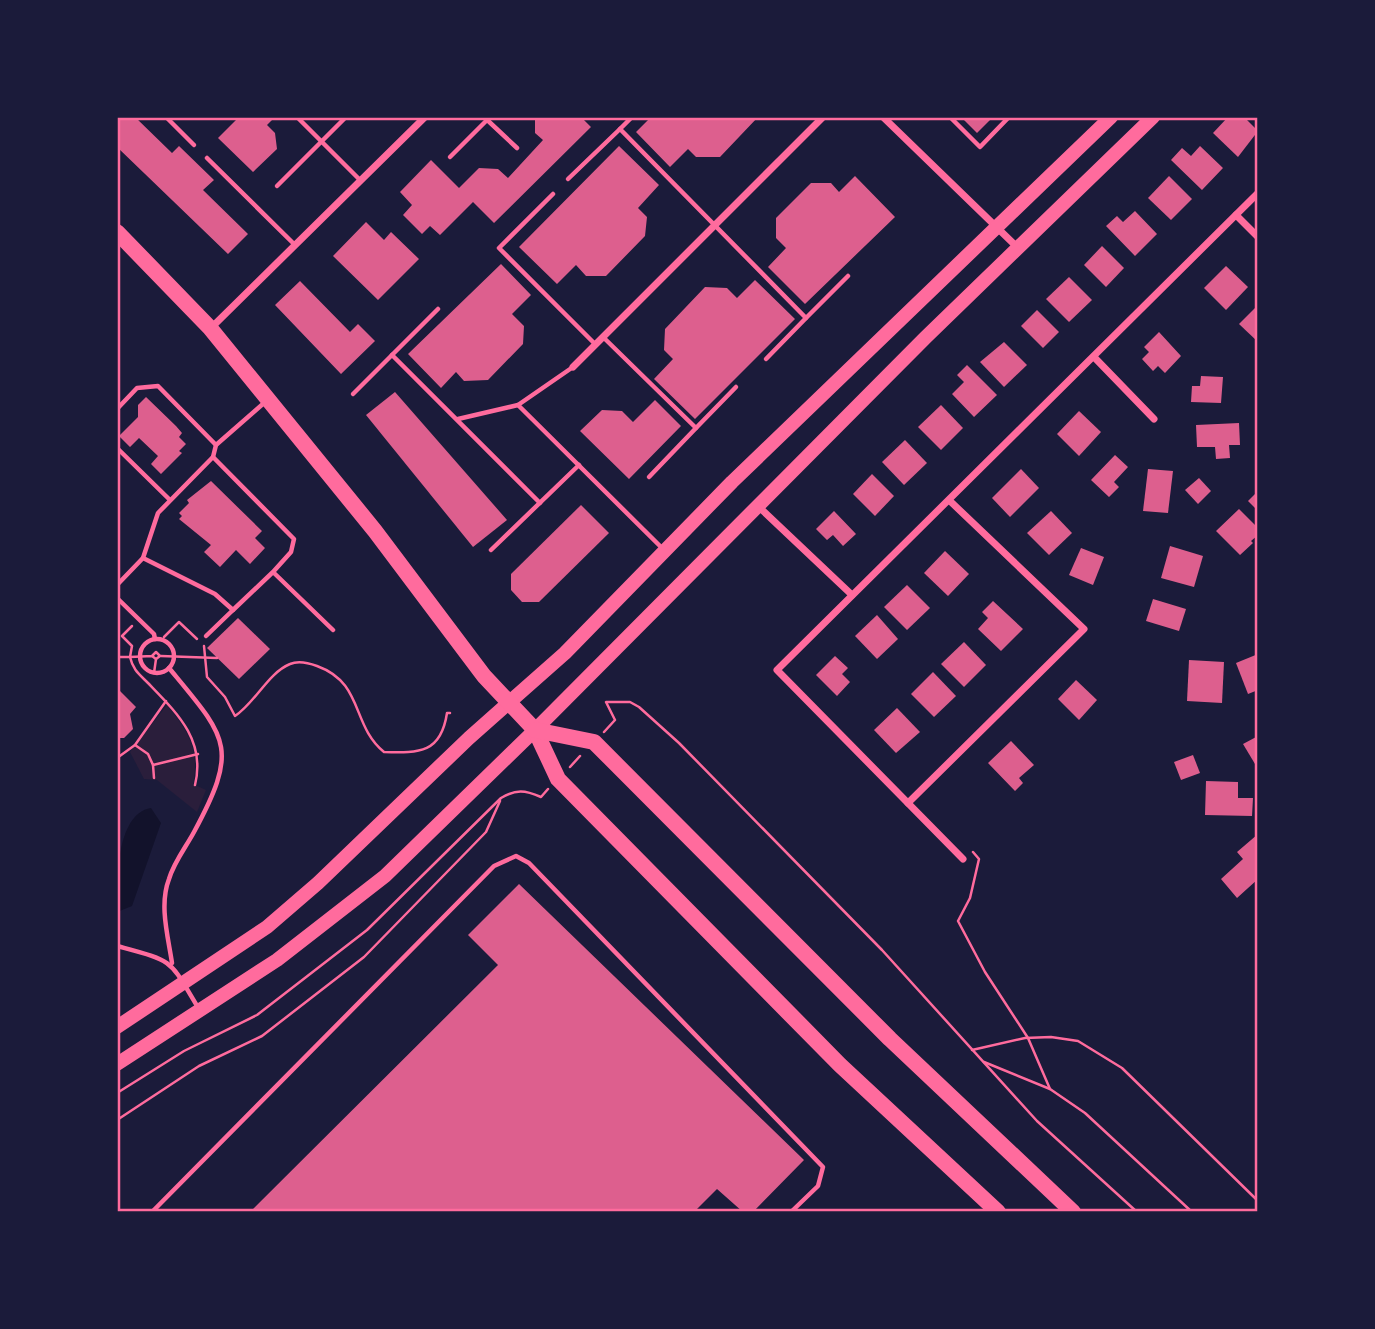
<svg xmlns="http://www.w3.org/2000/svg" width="1375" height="1329" font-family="'Golos Text',sans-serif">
  <rect width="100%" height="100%" fill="#1b1b3a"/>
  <path fill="#2a1e3b" d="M167,705C188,732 200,748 193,784L206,790L197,812L157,780L144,779L130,752Z"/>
  <path fill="#12122b" d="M151,808L161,823L132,906L117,912C117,884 115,814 151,808Z"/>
  <g fill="#dd5f8e">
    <polygon points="117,117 135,117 172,153 179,146 214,180 203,190 248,234 228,254 117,147"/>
    <polygon points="239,117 275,117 267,125 275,133 277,149 253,172 218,138"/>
    <polygon points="535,117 581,117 591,127 494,223 473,202 440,235 430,226 422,234 403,215 412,205 400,192 431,160 459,188 479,168 498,169 508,178 543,140 535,133"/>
    <polygon points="651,117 758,117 720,157 696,157 688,149 670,167 636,132"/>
    <polygon points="961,117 993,117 977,133"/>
    <polygon points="1228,117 1244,117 1258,131 1238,157 1213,133"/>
    <polygon points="619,146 659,185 638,208 647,217 645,236 606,276 586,276 576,265 557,284 519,247"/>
    <polygon points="1200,146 1223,168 1202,190 1171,160 1182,148 1191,156"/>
    <polygon points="855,176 895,217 805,304 768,267 786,248 776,238 776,218 811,183 831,183 839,192"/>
    <polygon points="1169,176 1192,199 1171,220 1148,198"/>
    <polygon points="1135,211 1157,234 1135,256 1106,226 1117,216 1123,222"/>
    <polygon points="366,222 384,240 391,232 419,259 378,300 333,256"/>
    <polygon points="1102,246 1124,268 1106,287 1084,265"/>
    <polygon points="501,264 531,295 512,314 524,326 523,344 488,380 464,381 456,372 441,388 408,354"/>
    <polygon points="1226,266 1248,287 1226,310 1204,288"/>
    <polygon points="1069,277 1092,300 1069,322 1046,299"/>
    <polygon points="755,280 795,319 695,419 654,379 673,359 664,350 665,329 705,287 727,288 737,298"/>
    <polygon points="300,281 350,332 358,324 375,341 341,374 275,305"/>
    <polygon points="1258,305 1258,342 1239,324"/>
    <polygon points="1037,310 1059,332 1043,348 1021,326"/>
    <polygon points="1159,332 1181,356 1165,373 1158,366 1153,371 1142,359 1149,352 1144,347"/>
    <polygon points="1004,342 1027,365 1004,387 980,362"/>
    <polygon points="967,365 997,395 974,417 952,394 964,382 957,375"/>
    <polygon points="1201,376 1223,377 1221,403 1191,402 1192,386 1200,386"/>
    <polygon points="395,392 507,520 473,547 366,415"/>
    <polygon points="146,397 176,426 182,433 179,437 186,444 179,451 182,453 161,474 151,464 158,456 139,438 130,447 119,436 138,417 138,405"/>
    <polygon points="655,400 681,426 629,479 580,431 602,410 622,411 633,422"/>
    <polygon points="941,405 963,428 941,450 918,427"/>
    <polygon points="1079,411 1101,432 1079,456 1057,434"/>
    <polygon points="1239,423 1240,445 1229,445 1230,458 1216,459 1215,447 1197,447 1196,425"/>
    <polygon points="905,440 927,463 904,485 882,462"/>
    <polygon points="1115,455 1128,467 1114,482 1119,487 1109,497 1091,480"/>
    <polygon points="1021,469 1039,488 1010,517 992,498"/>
    <polygon points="1148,469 1173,471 1168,513 1143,511"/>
    <polygon points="872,474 894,496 875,516 853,494"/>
    <polygon points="1199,478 1211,491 1198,504 1185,490"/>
    <polygon points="211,481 262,531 255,538 265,548 250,564 236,550 220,567 204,552 211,545 179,519 182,516 179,513 189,503 187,500"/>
    <polygon points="1258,491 1258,511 1248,501"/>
    <polygon points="581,505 609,533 539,602 522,602 511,590 511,574"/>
    <polygon points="1239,509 1258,528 1258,535 1251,541 1253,543 1240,555 1216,531"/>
    <polygon points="834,511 856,534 843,546 833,535 827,540 816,529"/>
    <polygon points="1051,511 1072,533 1049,555 1027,533"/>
    <polygon points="1170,546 1203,556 1194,587 1161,578"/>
    <polygon points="1081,548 1104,557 1093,585 1069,575"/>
    <polygon points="945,551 969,574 948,596 924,573"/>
    <polygon points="907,585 930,608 907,630 884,607"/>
    <polygon points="1153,599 1186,609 1179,631 1146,621"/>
    <polygon points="993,601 1023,629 1001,651 978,629 988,618 982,612"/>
    <polygon points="877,615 898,639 877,659 855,636"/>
    <polygon points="238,618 270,649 239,679 207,648"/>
    <polygon points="964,642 986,665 964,687 941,664"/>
    <polygon points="1258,654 1258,690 1248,694 1236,663"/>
    <polygon points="835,656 848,668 842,674 850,682 837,696 816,675"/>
    <polygon points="1189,660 1224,662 1222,703 1187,701"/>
    <polygon points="933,672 956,696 934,717 911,694"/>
    <polygon points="1076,680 1097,700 1079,720 1058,699"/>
    <polygon points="117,688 136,707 130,714 133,729 124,738 117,738"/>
    <polygon points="897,708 920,732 896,753 874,730"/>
    <polygon points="1258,736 1258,769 1243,744"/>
    <polygon points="1011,741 1034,765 1019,778 1023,783 1015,791 988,763"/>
    <polygon points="1193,755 1200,773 1181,780 1174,762"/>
    <polygon points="1206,781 1238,782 1238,798 1253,798 1252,816 1205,815"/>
    <polygon points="1258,834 1258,879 1237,898 1221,879 1243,859 1237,852"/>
    <polygon points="519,884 804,1160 753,1212 743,1212 717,1189 694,1212 250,1212 498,965 468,935"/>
  </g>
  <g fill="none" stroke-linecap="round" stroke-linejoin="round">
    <g stroke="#ff6b9d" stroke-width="2.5">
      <polyline points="132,626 122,636 132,646 130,657 152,656 156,652 160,656 156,659 152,656"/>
      <polyline points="164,637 179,622 197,639"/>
      <path d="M204,646L207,677L225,697L235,716C255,703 268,673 290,664C299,660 309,663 317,666C364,683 351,725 384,752C420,753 441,753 447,713H450"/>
      <polyline points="161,656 217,658"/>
      <path d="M117,657H130C133,670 139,674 148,683C177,713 206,740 195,785"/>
      <polyline points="154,673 156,659"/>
      <polyline points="166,701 135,745 148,754 153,765 198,754"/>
      <polyline points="604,732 615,720 606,702 630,702 639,707 679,743 882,950 1037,1121 1137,1212"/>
      <polyline points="117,758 135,745"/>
      <polyline points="153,765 154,778"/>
      <polyline points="570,767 580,756"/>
      <polyline points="973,852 979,859 970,898 958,921 985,972 1028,1038 1050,1089"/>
      <polyline points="972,1050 1025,1038 1051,1037 1078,1041 1122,1068 1258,1201"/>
      <polyline points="984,1062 1050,1089 1085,1113 1192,1212"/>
      <path d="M117,1093L184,1051L257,1015L367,930L501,798C516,789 525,790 541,797L548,789"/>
      <polyline points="117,1120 199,1066 262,1036 364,957 486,832 500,801"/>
    </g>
    <g stroke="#ff6b9d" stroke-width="4.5">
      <polyline points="166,117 194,145"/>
      <polyline points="297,117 360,180"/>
      <polyline points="484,117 517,148"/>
      <polyline points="632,117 620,129 806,318 848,276"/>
      <polyline points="950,117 980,147 1009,117"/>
      <polyline points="450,157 490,117"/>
      <polyline points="207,158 295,245"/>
      <polyline points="568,179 620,129"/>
      <polyline points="277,186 346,117"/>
      <polyline points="553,194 499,248 595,344"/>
      <polyline points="438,309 392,355 540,503"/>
      <polyline points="603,337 696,428 736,387"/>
      <polyline points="766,359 806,318"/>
      <polyline points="573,367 518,405 662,548"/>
      <polyline points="353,394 392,355"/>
      <polyline points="117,409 137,388 158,386 216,445"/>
      <polyline points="458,419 518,405"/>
      <polyline points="117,448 170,500"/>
      <polyline points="213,457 216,445 264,403"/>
      <polyline points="649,477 696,428"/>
      <polyline points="491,550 579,465"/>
      <polyline points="273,572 233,610 215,594 143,558 158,513 213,457 294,539 291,552 273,572 333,630"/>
      <polyline points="117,585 143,558"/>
      <polyline points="117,598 154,634 155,639"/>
      <polyline points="206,636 233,610"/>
      <circle cx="157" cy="656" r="17"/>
      <path d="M169,668C227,738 240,747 194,832C186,847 174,862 169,879C159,905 168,936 172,963"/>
      <path d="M117,946C176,962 168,958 199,1009"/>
      <polyline points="152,1212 494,866 516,856 529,863 823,1167 818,1186 791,1212"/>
    </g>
    <g stroke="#ff6b9d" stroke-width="7">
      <polyline points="883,117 1018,248"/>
      <polyline points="1236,215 1258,237"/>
      <polyline points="211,328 425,117"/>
      <polyline points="1094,357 1154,419"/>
      <polyline points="573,367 823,117"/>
      <polyline points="759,507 852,595"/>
      <polyline points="908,803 1084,629 950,501"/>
      <polyline points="963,859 777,670 1258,193"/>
    </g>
    <g stroke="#ff6b9d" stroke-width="14">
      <polyline points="117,1027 267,927 318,883 469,738 565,653 732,482 1111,117"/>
      <polyline points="117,1064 277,960 385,876 535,730 926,337 1153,117"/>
    </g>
    <g stroke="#ff6b9d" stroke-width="16">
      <polyline points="117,232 210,328 375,531 484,676 535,730 558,779 840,1065 998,1212"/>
      <polyline points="535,730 594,742 890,1039 1073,1212"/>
    </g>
  </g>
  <rect width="1375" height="1329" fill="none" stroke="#1b1b3a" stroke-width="238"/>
  <rect x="119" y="119" width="1137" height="1091" fill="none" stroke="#ff6b9d" stroke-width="2.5"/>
</svg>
